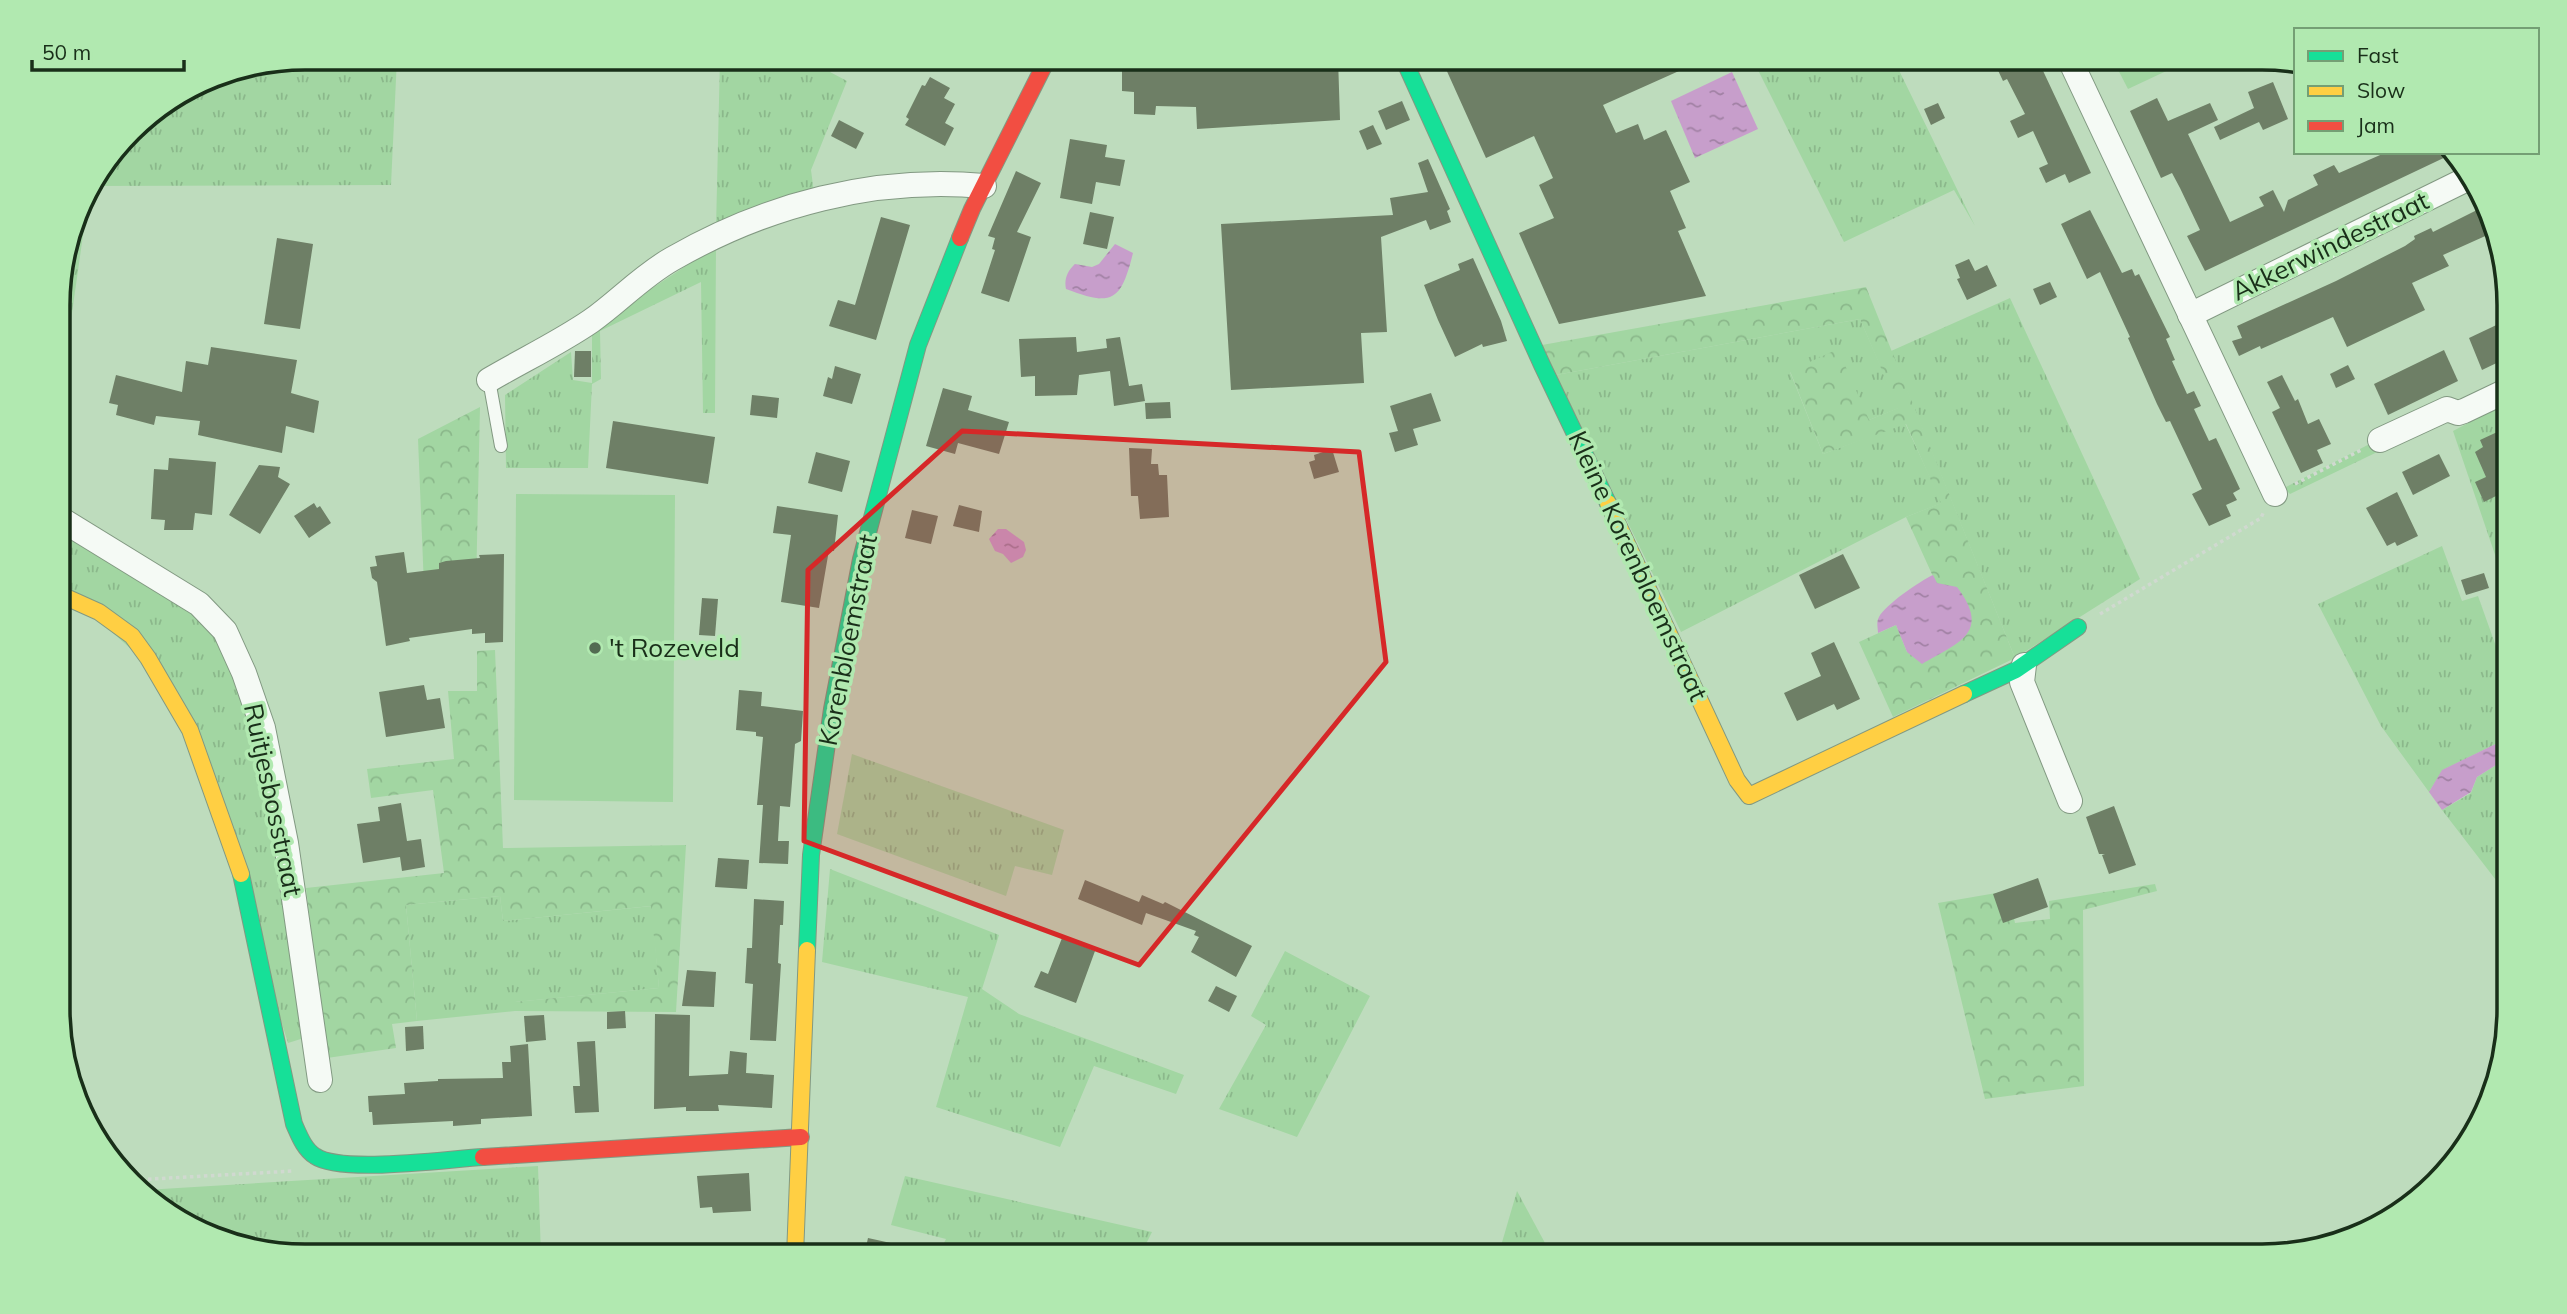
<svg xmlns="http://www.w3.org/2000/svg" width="2567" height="1314" font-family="Mulish,sans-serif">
  <defs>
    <pattern id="grass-tufts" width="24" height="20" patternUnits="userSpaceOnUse" patternTransform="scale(1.75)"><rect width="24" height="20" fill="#a2d6a2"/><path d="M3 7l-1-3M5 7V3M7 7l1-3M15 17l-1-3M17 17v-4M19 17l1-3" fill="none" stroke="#8bb88b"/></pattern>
    <pattern id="forest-crowns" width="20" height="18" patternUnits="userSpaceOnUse" patternTransform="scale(1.75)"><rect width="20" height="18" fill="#a2d6a2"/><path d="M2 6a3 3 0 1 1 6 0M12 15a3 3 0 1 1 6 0" fill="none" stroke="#8bb88b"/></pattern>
    <pattern id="water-ripples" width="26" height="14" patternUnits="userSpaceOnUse" patternTransform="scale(1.75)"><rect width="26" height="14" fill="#c79ecb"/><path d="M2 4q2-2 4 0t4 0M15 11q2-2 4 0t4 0" fill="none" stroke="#a181a4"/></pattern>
  </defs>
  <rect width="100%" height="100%" fill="#bedcbd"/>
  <g fill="url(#grass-tufts)">
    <polygon points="305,58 397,58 391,185 91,186 142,119 211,76"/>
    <polygon points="720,58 837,58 830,72 847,81 811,170 814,193 716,228"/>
    <polygon points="1752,58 1893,58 1975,226 1954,190 1844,242"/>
    <polygon points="90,186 71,320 58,318 58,288 83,195"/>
    <polygon points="716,246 715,413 703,413 701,282 600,331 601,379 592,384 588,468 506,468 505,395 571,352 573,380 592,383 592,328"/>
    <polygon points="2010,298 2140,579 2015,658 1891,351"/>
    <polygon points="1860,319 1899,408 1869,420 1790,372 1823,454 1905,423 1942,503 1906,517 1681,632 1556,375"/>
    <polygon points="2508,402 2508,593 2453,431"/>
    <polygon points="2389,434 2394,444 2290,494 2284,488"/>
    <polygon points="59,531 202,616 228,649 256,721 304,1038 288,1043 177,690 59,585"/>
    <polygon points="2442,546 2462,601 2478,596 2508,680 2508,738 2443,770 2429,792 2381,726 2318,604"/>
    <polygon points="852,754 1064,830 1052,875 1015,866 1006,896 837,834"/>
    <polygon points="2509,757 2509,897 2442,810 2471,793 2477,777"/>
    <polygon points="830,869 999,935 982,989 1019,1014 1184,1075 1176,1094 1094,1066 1060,1147 936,1107 968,997 822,962"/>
    <polygon points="500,896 503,921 652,906 659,988 515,1002 515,1011 417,1021 406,905"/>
    <polygon points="1285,951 1370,996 1297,1137 1219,1109 1266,1025 1251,1016"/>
    <polygon points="538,1166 541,1256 305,1256 196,1231 145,1190"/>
    <polygon points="905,1176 1152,1232 1140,1256 937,1256 946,1239 891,1225"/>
    <polygon points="1517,1191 1552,1256 1498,1256"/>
  </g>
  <g fill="url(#forest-crowns)">
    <polygon points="1866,287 2015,658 1893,717 1859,642 1896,625 1907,652 1936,583 1906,517 1941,503 1906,424 1823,454 1790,371 1838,349 1869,420 1898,408 1860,319 1556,375 1542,345"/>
    <polygon points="480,407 476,588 424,587 418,439"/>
    <polygon points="495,650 503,848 686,845 676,1012 515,1011 514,1002 659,988 651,906 503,921 500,896 406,905 417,1021 392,1024 396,1048 327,1058 306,888 444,873 433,790 371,798 367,769 454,759 448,691 477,691 477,651"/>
    <polygon points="2155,884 2157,891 2083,910 2084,1086 1985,1099 1938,903 2008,891 2015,923 2050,919 2049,901"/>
  </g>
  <g fill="#a2d6a2">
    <polygon points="2112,58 2194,58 2128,89"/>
    <polygon points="516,494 675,495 673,802 514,800"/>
  </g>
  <g fill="url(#water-ripples)">
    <polygon points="1732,72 1758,129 1695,158 1671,101"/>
    <path d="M1115,244L1133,253C1121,301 1113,307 1066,289C1064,280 1067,271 1075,264L1092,267L1099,264Z"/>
    <polygon points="998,529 1006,529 1024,542 1026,550 1023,557 1011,563 1003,554 995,551 989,539"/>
    <path d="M1933,575L1937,583L1957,587C1992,633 1958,643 1922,664L1907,652L1896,625L1878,633C1878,628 1876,622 1879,617C1885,605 1920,581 1933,575Z"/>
    <polygon points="2508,738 2509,757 2477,777 2471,792 2442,810 2429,792 2442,770"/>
  </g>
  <g fill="#6e7f66">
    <polygon points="1122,58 1338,58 1340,120 1197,129 1196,107 1156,106 1155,115 1134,114 1134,92 1122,91"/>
    <polygon points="1441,58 1708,58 1603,105 1616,133 1638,124 1644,140 1666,130 1690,182 1670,191 1686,228 1678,231 1706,296 1559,324 1519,233 1554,218 1539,185 1553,178 1534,136 1486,158"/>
    <polygon points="2012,58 2037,58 2091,173 2069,183 2065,174 2046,183 2039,168 2048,164 2033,131 2018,138 2010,121 2025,114 2007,79 2003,81 1996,66"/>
    <polygon points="930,77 950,88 944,98 955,104 945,123 954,128 945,146 905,125 909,119 906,117 922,85 925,86"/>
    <polygon points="2273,82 2288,119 2263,130 2259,122 2220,140 2214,127 2254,108 2248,92"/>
    <polygon points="2157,98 2168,121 2210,103 2218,120 2188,134 2230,222 2264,206 2259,197 2273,190 2284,212 2288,200 2318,185 2313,175 2334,165 2339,173 2387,152 2452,154 2205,271 2187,236 2200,230 2180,188 2172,173 2161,178 2130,111"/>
    <polygon points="1402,101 1410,120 1386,130 1378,111"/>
    <polygon points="1938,103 1945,118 1931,125 1924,109"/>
    <polygon points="839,120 864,133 856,149 831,136"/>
    <polygon points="1373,125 1382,144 1367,150 1359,131"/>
    <polygon points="1070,139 1107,145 1105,157 1125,160 1120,186 1096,182 1092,204 1060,198"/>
    <polygon points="1428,159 1450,209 1447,211 1451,222 1430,230 1426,220 1381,237 1387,332 1361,333 1364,383 1231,390 1221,224 1393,215 1390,198 1428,192 1418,163"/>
    <polygon points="1016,171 1041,183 1017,232 1031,237 1009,302 981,293 995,250 992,249 995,238 988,236"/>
    <polygon points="2481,208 2492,233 2443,255 2449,266 2412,283 2425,310 2347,347 2333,317 2261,349 2260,346 2239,356 2232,341 2242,338 2237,326 2336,281 2405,246 2415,239 2414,236 2431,228 2433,232"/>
    <polygon points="2090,210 2122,273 2132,269 2135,276 2139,274 2170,337 2166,339 2175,360 2172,361 2187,394 2194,391 2201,406 2194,409 2209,441 2216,438 2240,489 2233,493 2237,500 2226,505 2231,516 2209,526 2192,494 2202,489 2170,421 2166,422 2157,404 2128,338 2130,337 2100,272 2087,279 2061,224"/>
    <polygon points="1090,212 1114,217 1107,249 1083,244"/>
    <polygon points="881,217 910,225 876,340 829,326 838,300 855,305"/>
    <polygon points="277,238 313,244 300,329 264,324"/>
    <polygon points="1473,258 1501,321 1507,341 1483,347 1482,344 1455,357 1438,320 1424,285 1460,270 1458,264"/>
    <polygon points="1969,259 1975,271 1987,265 1997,286 1967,300 1957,279 1960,278 1955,265"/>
    <polygon points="2050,282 2057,297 2040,305 2033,289"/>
    <polygon points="2507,320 2507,358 2482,370 2469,338"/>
    <polygon points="1076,337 1077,352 1107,348 1106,339 1120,337 1129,386 1142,384 1145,401 1114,406 1110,371 1079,375 1077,395 1035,396 1035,376 1021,377 1019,339"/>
    <polygon points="211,347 297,360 291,393 319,401 314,433 286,426 282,453 198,435 200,421 156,416 154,425 116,415 118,405 109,403 116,375 182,392 186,361 208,365"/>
    <polygon points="2444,350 2458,381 2388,415 2374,384"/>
    <polygon points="575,351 591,351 591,377 574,377"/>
    <polygon points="2348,365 2355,379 2336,388 2330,374"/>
    <polygon points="835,366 861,374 852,404 823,396 828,377 832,379"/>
    <polygon points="2282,375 2295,401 2298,399 2308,424 2319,419 2331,444 2317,450 2323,463 2301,473 2272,412 2280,408 2267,382"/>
    <polygon points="943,388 972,396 968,410 1009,422 999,454 958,443 955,454 926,446"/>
    <polygon points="1431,393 1441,421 1413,429 1418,445 1395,452 1389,433 1398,431 1390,406"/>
    <polygon points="752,395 779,398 777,418 750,415"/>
    <polygon points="1170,402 1171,418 1146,419 1145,403"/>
    <polygon points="613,421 715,437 708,484 606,468"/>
    <polygon points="2508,427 2508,490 2484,502 2475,482 2486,477 2475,452 2483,447 2480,440"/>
    <polygon points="1129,448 1152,449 1151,464 1158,464 1159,475 1167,475 1169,517 1140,519 1138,496 1131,496"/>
    <polygon points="1332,449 1339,472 1314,479 1309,462 1315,460 1314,455"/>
    <polygon points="816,452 850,461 842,492 808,483"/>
    <polygon points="2439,454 2450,476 2413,495 2402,472"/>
    <polygon points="169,458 216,462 212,515 195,513 193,530 164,530 165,520 151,519 154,469 168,470"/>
    <polygon points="259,465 280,467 278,477 290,484 260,534 229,515"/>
    <polygon points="2397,492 2418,536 2397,546 2395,542 2387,546 2366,508"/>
    <polygon points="314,503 317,508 320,506 331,523 309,538 294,516"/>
    <polygon points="959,505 982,511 979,532 953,526"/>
    <polygon points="777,506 838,515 834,551 829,550 819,608 781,602 791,535 773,533"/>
    <polygon points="912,510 938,516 931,544 905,538"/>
    <polygon points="404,552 407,573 439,569 439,563 446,561 480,558 479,555 504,554 503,642 485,643 485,633 472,634 472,629 409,638 410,641 386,646 377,582 372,578 370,567 377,566 375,556"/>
    <polygon points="1843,554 1860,588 1815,609 1799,575"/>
    <polygon points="2484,573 2489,588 2466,595 2461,580"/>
    <polygon points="702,598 718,599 715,636 699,635"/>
    <polygon points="1834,642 1860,699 1837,710 1834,704 1797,721 1784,693 1821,676 1811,653"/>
    <polygon points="424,685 427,700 440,698 445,728 386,737 379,692"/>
    <polygon points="739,690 762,692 761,706 803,711 801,741 795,744 790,807 780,806 778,841 789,841 788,864 759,863 763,805 757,805 763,737 756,736 756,732 736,730"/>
    <polygon points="401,803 407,841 421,839 425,867 402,871 400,857 363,863 357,824 380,821 378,807"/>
    <polygon points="2114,806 2136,865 2109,874 2102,855 2105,854 2099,854 2086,817"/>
    <polygon points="718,858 749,860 747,889 715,887"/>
    <polygon points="2038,878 2048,907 2003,923 1993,894"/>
    <polygon points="1085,880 1139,902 1142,895 1163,904 1165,902 1252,946 1236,977 1191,952 1199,937 1194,935 1196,931 1146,913 1142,925 1078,899"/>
    <polygon points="754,899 784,901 783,925 780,925 778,963 781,964 776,1041 750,1040 753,984 745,983 747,948 752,948"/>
    <polygon points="1062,938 1095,951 1076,1003 1034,987 1041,971 1048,974"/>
    <polygon points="687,970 716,972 714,1007 682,1006"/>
    <polygon points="1216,986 1237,996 1229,1012 1208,1001"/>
    <polygon points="625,1011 626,1028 607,1029 607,1012"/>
    <polygon points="655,1014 690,1015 689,1076 728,1074 730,1051 747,1053 746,1073 774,1075 772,1108 718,1105 719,1111 686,1111 686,1107 654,1109"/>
    <polygon points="544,1015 546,1040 526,1042 524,1016"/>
    <polygon points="423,1026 424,1049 406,1051 405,1027"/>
    <polygon points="595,1041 599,1112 575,1113 573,1086 580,1086 577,1042"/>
    <polygon points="528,1044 532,1116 481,1119 481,1124 453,1126 453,1121 373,1125 372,1112 369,1112 368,1096 405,1094 404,1083 438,1081 438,1079 503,1078 502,1062 511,1062 510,1046"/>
    <polygon points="749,1173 751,1211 713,1213 712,1207 700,1208 697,1176"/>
    <polygon points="868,1238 918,1249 917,1256 864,1256"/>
  </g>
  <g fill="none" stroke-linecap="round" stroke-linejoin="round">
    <g stroke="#829982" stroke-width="14">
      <polyline id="lane" points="489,380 501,446"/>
    </g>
    <g stroke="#829982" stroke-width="26">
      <g id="street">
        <polyline points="2069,58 2275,494"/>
        <polyline points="2190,315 2471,177"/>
        <path d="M489,380C523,360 559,343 591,321C618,302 642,276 672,259C766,205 874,176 984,186"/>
        <polyline points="2380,440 2447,409 2458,413 2464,411 2508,390"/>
        <polyline points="59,518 199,604 225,631 244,673 263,728 286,843 320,1080"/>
        <polyline points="2024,665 2022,682 2070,801"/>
      </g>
    </g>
    <g stroke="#829982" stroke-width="18">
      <g id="fast">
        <polyline points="1403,58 1542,365 1608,503"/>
        <polyline points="1964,694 2016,670 2078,627"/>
        <path d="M241,874L294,1124C299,1135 304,1149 315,1156C341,1174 447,1159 483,1157"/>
        <polyline points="807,950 811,855 832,709 861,559 918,345 960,238"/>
      </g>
    </g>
    <g stroke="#829982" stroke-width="18">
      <g id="slow">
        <polyline points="1608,503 1737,780 1749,796 1964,694"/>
        <polyline points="59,594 99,612 132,636 148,658 190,730 241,874"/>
        <polyline points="795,1256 807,950"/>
      </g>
    </g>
    <g stroke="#829982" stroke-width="18">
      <g id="jam">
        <polyline points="960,238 972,209 1048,58"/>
        <polyline points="483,1157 801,1137"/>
      </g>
    </g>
    <g stroke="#d0d9d0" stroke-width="3.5" stroke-dasharray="3.5 3.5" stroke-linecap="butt">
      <polyline points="2295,484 2363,449"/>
      <polyline points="2100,614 2261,518 2264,511"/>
      <polyline points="134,1180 293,1171"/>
    </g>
    <use href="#lane" stroke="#f5faf5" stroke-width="12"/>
    <use href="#street" stroke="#f5faf5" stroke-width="24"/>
    <use href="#fast" stroke="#16e098" stroke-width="16"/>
    <use href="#slow" stroke="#ffcf43" stroke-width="16"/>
    <use href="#jam" stroke="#f24e42" stroke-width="16"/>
  </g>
  <path fill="#d62828" fill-opacity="0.2" stroke="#d62828" stroke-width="5" stroke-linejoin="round" d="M962,431L1359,452L1386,662L1139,965L804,841L808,570Z"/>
  <circle fill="#536c52" stroke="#b1e9b0" stroke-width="2.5" cx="595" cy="648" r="7"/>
  <g text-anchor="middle" stroke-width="7" stroke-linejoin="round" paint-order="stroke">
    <g font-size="26" fill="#192f19" stroke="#b1e9b0">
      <text transform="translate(2330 246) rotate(-26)" y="9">Akkerwindestraat</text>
      <text transform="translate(1638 566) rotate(65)" y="9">Kleine Korenbloemstraat</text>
      <text transform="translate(848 640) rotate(-79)" y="9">Korenbloemstraat</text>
      <text transform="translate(273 800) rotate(78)" y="9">Ruitjesbosstraat</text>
    </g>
    <g font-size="26" fill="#192f19" stroke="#b1e9b0" text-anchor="start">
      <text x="609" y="657">'t Rozeveld</text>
    </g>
  </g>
  <path d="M0 0H2567V1314H0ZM305 70H2262A235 235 0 0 1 2497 305V1009A235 235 0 0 1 2262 1244H305A235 235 0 0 1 70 1009V305A235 235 0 0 1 305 70Z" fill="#b1e9b0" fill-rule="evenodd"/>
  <path fill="none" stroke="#192f19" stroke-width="3.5" d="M305 70H2262A235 235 0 0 1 2497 305V1009A235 235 0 0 1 2262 1244H305A235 235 0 0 1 70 1009V305A235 235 0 0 1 305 70Z"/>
  <rect x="2294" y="28" width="245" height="126" fill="#b1e9b0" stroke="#749f74" stroke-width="2"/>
  <rect x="2308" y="51" width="35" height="10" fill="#16e098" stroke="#749f74" stroke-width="2"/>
  <text x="2357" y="63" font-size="21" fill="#192f19">Fast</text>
  <rect x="2308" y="86" width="35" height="10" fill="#ffcf43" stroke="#749f74" stroke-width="2"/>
  <text x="2357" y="98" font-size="21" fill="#192f19">Slow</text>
  <rect x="2308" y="121" width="35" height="10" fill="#f24e42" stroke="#749f74" stroke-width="2"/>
  <text x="2357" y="133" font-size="21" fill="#192f19">Jam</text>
  <path d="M32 60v10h152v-10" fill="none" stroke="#192f19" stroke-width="3.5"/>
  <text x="42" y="60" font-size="21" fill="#192f19" stroke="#b1e9b0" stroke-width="5" paint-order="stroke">50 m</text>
</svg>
